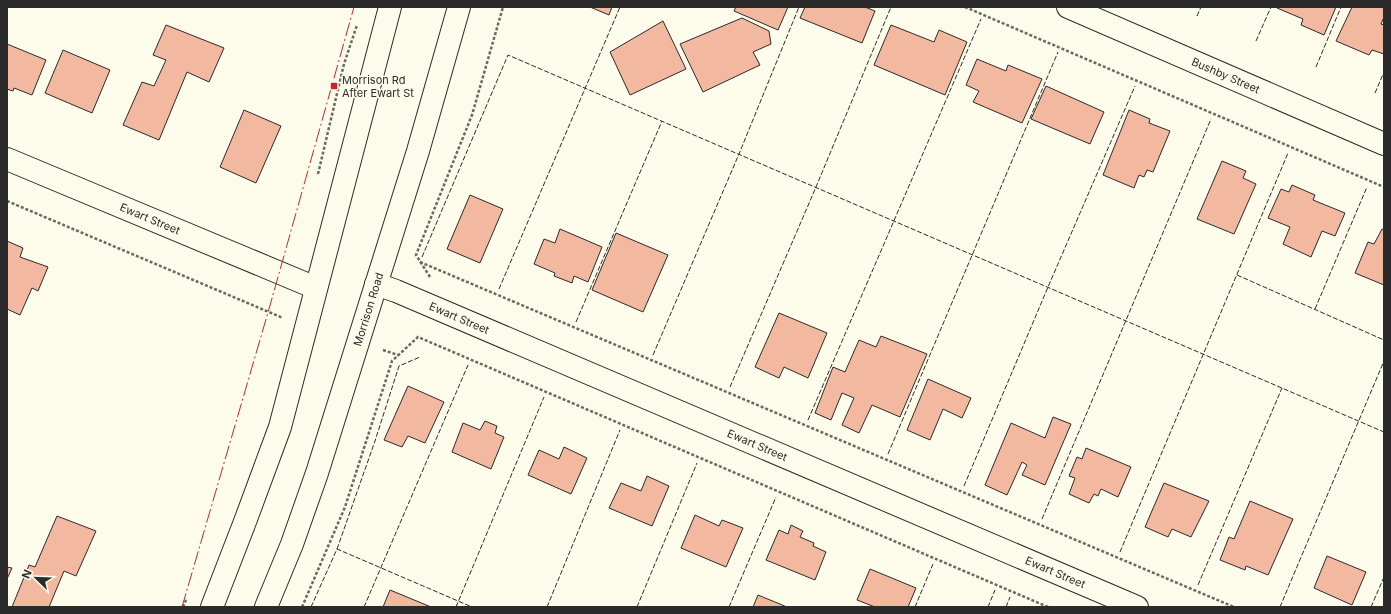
<svg xmlns="http://www.w3.org/2000/svg" width="1391" height="614" font-family="Inter,sans-serif">
  <rect width="100%" height="100%" fill="#fdfbea"/>
  <g fill="#f2b8a0" stroke="#2b2b2b">
    <polygon points="590,7 612,7 609,15"/>
    <polygon points="736,7 788,7 778,30 734,11"/>
    <polygon points="805,7 865,7 875,11 862,43 800,18"/>
    <polygon points="1278,7 1336,7 1324,35 1301,25 1303,19 1277,8"/>
    <polygon points="1352,7 1384,7 1384,17 1381,24 1384,25 1384,54 1372,50 1369,55 1336,41"/>
    <polygon points="742,18 769,31 771,44 753,52 760,65 703,92 680,44"/>
    <polygon points="663,21 686,69 630,95 610,52"/>
    <polygon points="166,25 224,48 209,82 187,72 159,140 123,125 142,82 154,86 166,60 153,55"/>
    <polygon points="891,25 934,42 939,30 967,42 945,95 874,65"/>
    <polygon points="7,44 46,60 32,95 14,88 13,91 7,89"/>
    <polygon points="63,50 110,70 92,113 45,93"/>
    <polygon points="977,59 1006,71 1008,65 1042,79 1022,123 973,102 979,91 966,85"/>
    <polygon points="1046,86 1104,112 1090,144 1031,119"/>
    <polygon points="244,110 281,126 256,183 220,167"/>
    <polygon points="1129,110 1150,119 1149,123 1170,131 1153,172 1147,170 1144,177 1139,175 1134,188 1103,175"/>
    <polygon points="1222,161 1246,171 1243,178 1256,184 1234,234 1197,219"/>
    <polygon points="1292,185 1315,195 1313,200 1345,213 1335,236 1322,231 1311,257 1283,244 1290,227 1268,218 1281,189 1289,192"/>
    <polygon points="470,195 503,209 480,263 447,249"/>
    <polygon points="560,229 602,247 588,282 574,276 572,283 554,276 555,273 534,264 544,239 555,243"/>
    <polygon points="1382,229 1384,230 1384,285 1355,273 1368,242 1374,244"/>
    <polygon points="616,233 668,255 643,312 592,290"/>
    <polygon points="7,241 23,248 20,257 48,267 38,291 32,288 20,315 7,309"/>
    <polygon points="779,313 827,333 808,378 784,367 779,378 755,367"/>
    <polygon points="881,336 927,354 900,417 872,405 859,433 842,425 854,398 842,393 831,420 815,413 833,367 845,372 859,340 876,347"/>
    <polygon points="928,379 971,398 962,418 943,409 930,440 907,430"/>
    <polygon points="408,386 444,402 425,443 408,436 402,447 384,440"/>
    <polygon points="1053,417 1071,424 1045,485 1022,475 1027,465 1022,462 1007,495 985,485 1011,423 1045,438"/>
    <polygon points="485,421 497,426 495,433 504,437 491,469 452,452 463,423 480,430"/>
    <polygon points="564,447 587,458 571,494 528,475 539,450 559,459"/>
    <polygon points="1086,448 1131,467 1118,497 1101,489 1098,496 1094,494 1089,503 1069,494 1075,478 1069,476 1077,457 1082,459"/>
    <polygon points="647,476 669,486 652,526 609,508 621,483 641,491"/>
    <polygon points="1164,483 1209,501 1191,537 1172,529 1168,537 1145,527"/>
    <polygon points="1250,501 1293,519 1268,575 1246,566 1245,570 1220,560 1229,537 1234,539"/>
    <polygon points="695,515 719,526 722,520 743,528 726,567 681,548"/>
    <polygon points="57,516 96,531 76,576 64,571 49,607 12,607 29,565 35,567"/>
    <polygon points="791,525 803,531 800,537 814,543 813,546 826,552 815,580 766,560 779,530 788,534"/>
    <polygon points="1327,556 1366,572 1352,605 1314,588"/>
    <polygon points="7,567 12,568 7,579"/>
    <polygon points="870,569 916,588 908,607 875,607 857,600"/>
    <polygon points="390,590 431,607 383,607"/>
    <polygon points="758,595 787,607 753,607"/>
  </g>
  <g fill="none" stroke-linecap="round" stroke-linejoin="round">
    <g stroke="#2b2b2b" stroke-width="24">
      <g id="minor">
        <path id="s1" d="M1068,7L1384,144"/>
        <path id="s2" d="M7,159L316,288"/>
        <path id="s3" d="M376,284L396,291L1137,607"/>
      </g>
    </g>
    <g stroke="#2b2b2b" stroke-width="24">
      <g id="primary">
        <polyline points="212,607 246,519 280,427 390,7"/>
        <path id="s4" d="M266,607L292,544L317,473L418,151L459,7"/>
      </g>
    </g>
    <g stroke="#6a6964" stroke-width="2.5" stroke-dasharray="3 2" stroke-linecap="butt">
      <polyline points="965,7 1384,187"/>
      <polyline points="318,174 344,64 357,25"/>
      <polyline points="7,201 283,318"/>
      <polyline points="420,262 1234,607"/>
      <polyline points="430,277 416,255 472,115 503,7"/>
      <polyline points="383,350 398,355"/>
      <polyline points="183,607 186,600"/>
      <polyline points="302,607 345,507 392,361 418,337 1048,607"/>
    </g>
    <use href="#minor" stroke="#fdfbea" stroke-width="22"/>
    <use href="#primary" stroke="#fdfbea" stroke-width="22"/>
    <g stroke="#2b2b2b" stroke-width="1" stroke-dasharray="5 2" stroke-linecap="butt">
      <polyline points="1197,16 1201,7"/>
      <polyline points="1256,41 1271,7"/>
      <polyline points="1316,67 1341,7"/>
      <polyline points="1375,93 1384,72"/>
      <polyline points="422,257 508,55 1384,432"/>
      <polyline points="1237,275 1384,340"/>
      <polyline points="499,289 620,7"/>
      <polyline points="1315,309 1367,187"/>
      <polyline points="576,322 662,121"/>
      <polyline points="653,355 739,154 799,7"/>
      <polyline points="730,387 816,187 891,7"/>
      <polyline points="808,420 981,19"/>
      <polyline points="888,454 1058,52"/>
      <polyline points="964,486 1048,287 1135,86"/>
      <polyline points="1042,519 1211,119"/>
      <polyline points="337,549 375,441 399,366 420,357"/>
      <polyline points="1120,552 1288,153"/>
      <polyline points="1198,585 1282,388"/>
      <polyline points="311,607 337,549 472,607"/>
      <polyline points="364,607 468,365"/>
      <polyline points="456,607 544,397"/>
      <polyline points="547,607 620,430"/>
      <polyline points="637,607 697,463"/>
      <polyline points="729,607 776,497"/>
      <polyline points="915,607 933,564"/>
      <polyline points="988,607 995,590"/>
      <polyline points="1006,607 1010,597"/>
      <polyline points="1280,607 1384,361"/>
      <polyline points="1371,607 1384,577"/>
    </g>
    <polyline stroke="#c62828" stroke-width="1" stroke-dasharray="14 3 2 3" stroke-linecap="butt" points="182,607 269,309 354,7"/>
  </g>
  <rect fill="#c62828" stroke="#fdfbea" stroke-width="1.5" x="330" y="82" width="8" height="8" rx="2"/>
  <g text-anchor="middle" stroke-width="3" stroke-linejoin="round" paint-order="stroke">
    <g font-size="11" fill="#2b2b2b" stroke="#fdfbea">
      <text dy="4" stroke="none"><textPath href="#s1" startOffset="172">Bushby Street</textPath></text>
      <text dy="4" stroke="none"><textPath href="#s2" startOffset="155">Ewart Street</textPath></text>
      <text dy="4" stroke="none"><textPath href="#s4" startOffset="315">Morrison Road</textPath></text>
      <text dy="4" stroke="none"><textPath href="#s3" startOffset="90">Ewart Street</textPath></text>
      <text dy="4" stroke="none"><textPath href="#s3" startOffset="414">Ewart Street</textPath></text>
      <text dy="4" stroke="none"><textPath href="#s3" startOffset="738">Ewart Street</textPath></text>
    </g>
    <g font-size="11" fill="#2b2b2b" stroke="#fdfbea" text-anchor="start">
      <text x="342" y="84">Morrison Rd<tspan x="342" dy="13">After Ewart St</tspan></text>
    </g>
  </g>
  <rect width="1391" height="614" fill="none" stroke="#2b2b2b" stroke-width="16"/>
  <g transform="translate(36 578) rotate(293)" stroke="#fdfbea" stroke-width="3" paint-order="stroke">
  <path d="M0-3L7 15L0 10L-7 15Z" fill="#2b2b2b"/>
  <text y="-6" font-size="11" font-weight="bold" text-anchor="middle" fill="#2b2b2b">N</text>
  </g>
</svg>
